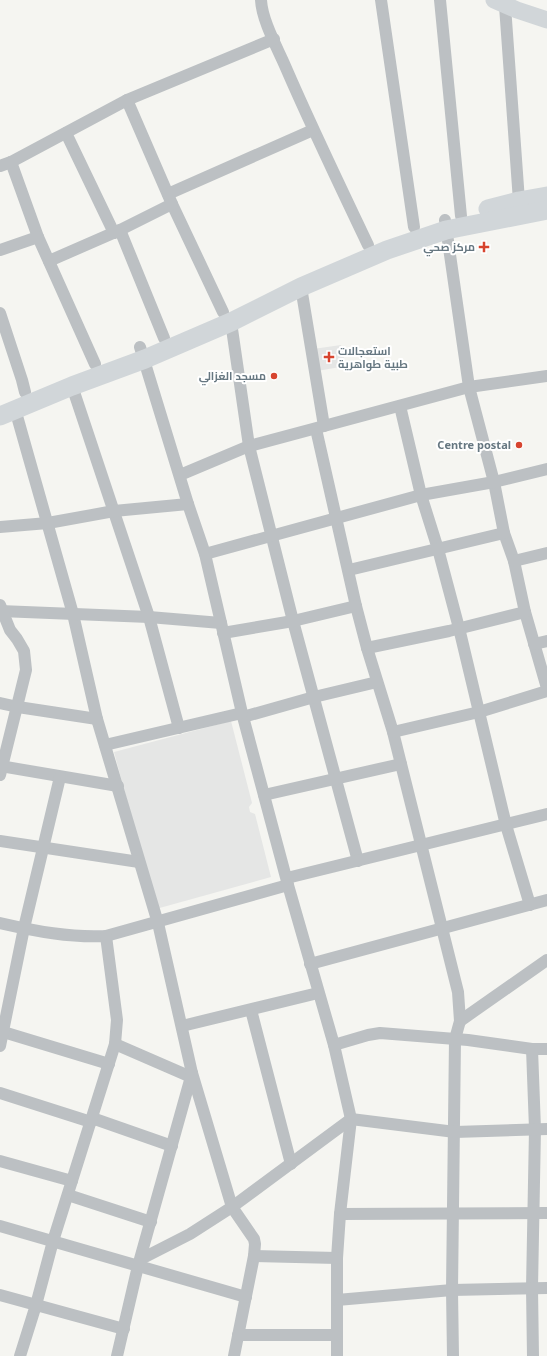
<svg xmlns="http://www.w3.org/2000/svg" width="547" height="1356" font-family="'Noto Sans',Cairo,sans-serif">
  <rect width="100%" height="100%" fill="#f5f5f1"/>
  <g fill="#e5e6e5">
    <polygon points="341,345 346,366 317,371 313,349"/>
    <polygon points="231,721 252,803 249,807 250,812 255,814 271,877 156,909 114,752"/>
  </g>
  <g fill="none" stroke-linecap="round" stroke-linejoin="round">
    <g stroke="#bcc0c3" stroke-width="12">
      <path d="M261,0C262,21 278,49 286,68C312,128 340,186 368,245"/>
      <polyline points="381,0 414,227"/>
      <polyline points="440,0 461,216"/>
      <polyline points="505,6 519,201"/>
      <polyline points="127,100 172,204 223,312"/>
      <polyline points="66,133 114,233"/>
      <polyline points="11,162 38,237 95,364"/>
      <polyline points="0,166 11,162 127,100 274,39"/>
      <polyline points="168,194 313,130"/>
      <polyline points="445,220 469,387 494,482 504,533 514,561 525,612 547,688"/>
      <polyline points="120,230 164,338"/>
      <polyline points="0,250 38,237"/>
      <polyline points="49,261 120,230 172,204"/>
      <polyline points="301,287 324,426"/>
      <polyline points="0,313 22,380 25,392"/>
      <polyline points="231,322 249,446 293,621 358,861"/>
      <polyline points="140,347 188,504 205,554 242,713 288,885 334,1045 351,1119 340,1214 337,1258 337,1356"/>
      <polyline points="72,386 149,617 179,728"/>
      <polyline points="400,406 421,495 438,549 459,628 506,825 530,905"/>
      <polyline points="15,409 73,614 97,719 158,923 192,1073 232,1207 254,1239 255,1244 254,1256 234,1356"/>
      <polyline points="316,429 356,606 367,648 393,732 458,992 460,1021 455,1039 452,1290 453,1356"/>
      <polyline points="180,475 249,446 324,426 469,387 547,376"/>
      <polyline points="0,527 48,523 114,511 188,504"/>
      <polyline points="205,554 421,495 494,482 547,469"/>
      <polyline points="514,561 547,553"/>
      <polyline points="349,570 504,533"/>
      <polyline points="0,611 149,617 221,623"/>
      <polyline points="223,633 293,621 356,606"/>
      <polyline points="534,644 547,641"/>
      <polyline points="367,648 449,631 525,612"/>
      <polyline points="0,703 18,707 97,719"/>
      <polyline points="243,717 314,697 377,682"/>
      <polyline points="393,732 479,712 547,691"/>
      <polyline points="105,745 242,713"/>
      <polyline points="0,766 118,786"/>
      <polyline points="0,775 26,670 24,651 17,639 10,630 0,605"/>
      <polyline points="264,795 401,764"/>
      <polyline points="0,841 139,862"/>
      <polyline points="287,878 547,814"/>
      <path d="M0,923C35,931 71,938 106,936L288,885"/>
      <polyline points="310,964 547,900"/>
      <polyline points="251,1010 291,1164"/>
      <polyline points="460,1021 547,960"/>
      <polyline points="182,1026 318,993"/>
      <polyline points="0,1031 109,1064"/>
      <polyline points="115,1044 191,1077"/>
      <polyline points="334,1045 368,1035 380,1033 468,1040 532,1049 547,1049"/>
      <polyline points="0,1046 24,928 60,777"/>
      <polyline points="532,1049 535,1129 532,1288 533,1356"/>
      <polyline points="0,1093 91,1122"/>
      <polyline points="92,1118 172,1146"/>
      <polyline points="0,1161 72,1181"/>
      <polyline points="68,1195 151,1222"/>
      <polyline points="340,1214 547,1213"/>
      <polyline points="0,1226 246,1297"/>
      <polyline points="254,1256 337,1258"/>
      <polyline points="141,1259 190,1234 232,1207 351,1119 455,1132 547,1129"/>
      <polyline points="0,1295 124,1329"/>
      <polyline points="337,1300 452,1290 547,1288"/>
      <polyline points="238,1335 336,1335"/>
      <polyline points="20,1356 36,1305 53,1241 115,1044 117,1020 106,936"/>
      <polyline points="117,1356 138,1266 192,1073"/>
    </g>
    <polyline stroke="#d1d6d9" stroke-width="17" points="494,0 517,10 547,20"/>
    <g stroke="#d1d6d9" stroke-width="19">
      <polyline points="488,209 519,201 547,196"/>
      <polyline points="0,416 72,386 145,359 231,322 301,287 387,250 446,230 547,210"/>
    </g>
  </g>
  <g fill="#d7442f" stroke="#fff" stroke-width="1.5">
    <path d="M482 241h4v4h4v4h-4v4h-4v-4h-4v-4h4z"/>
    <path d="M327 351h4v4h4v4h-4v4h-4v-4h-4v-4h4z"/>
    <circle cx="274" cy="376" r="4"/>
    <circle cx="519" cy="445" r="4"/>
  </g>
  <g text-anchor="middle" stroke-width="4" stroke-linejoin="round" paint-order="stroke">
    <g font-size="11" font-weight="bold" fill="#667781" stroke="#fff" text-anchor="end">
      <text x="475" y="251">مركز صحي</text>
      <text x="338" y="355" text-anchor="start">استعجالات<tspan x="338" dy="13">طبية طواهرية</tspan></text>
      <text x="266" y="380">مسجد الغزالي</text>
      <text x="511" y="449">Centre postal</text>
    </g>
  </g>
</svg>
